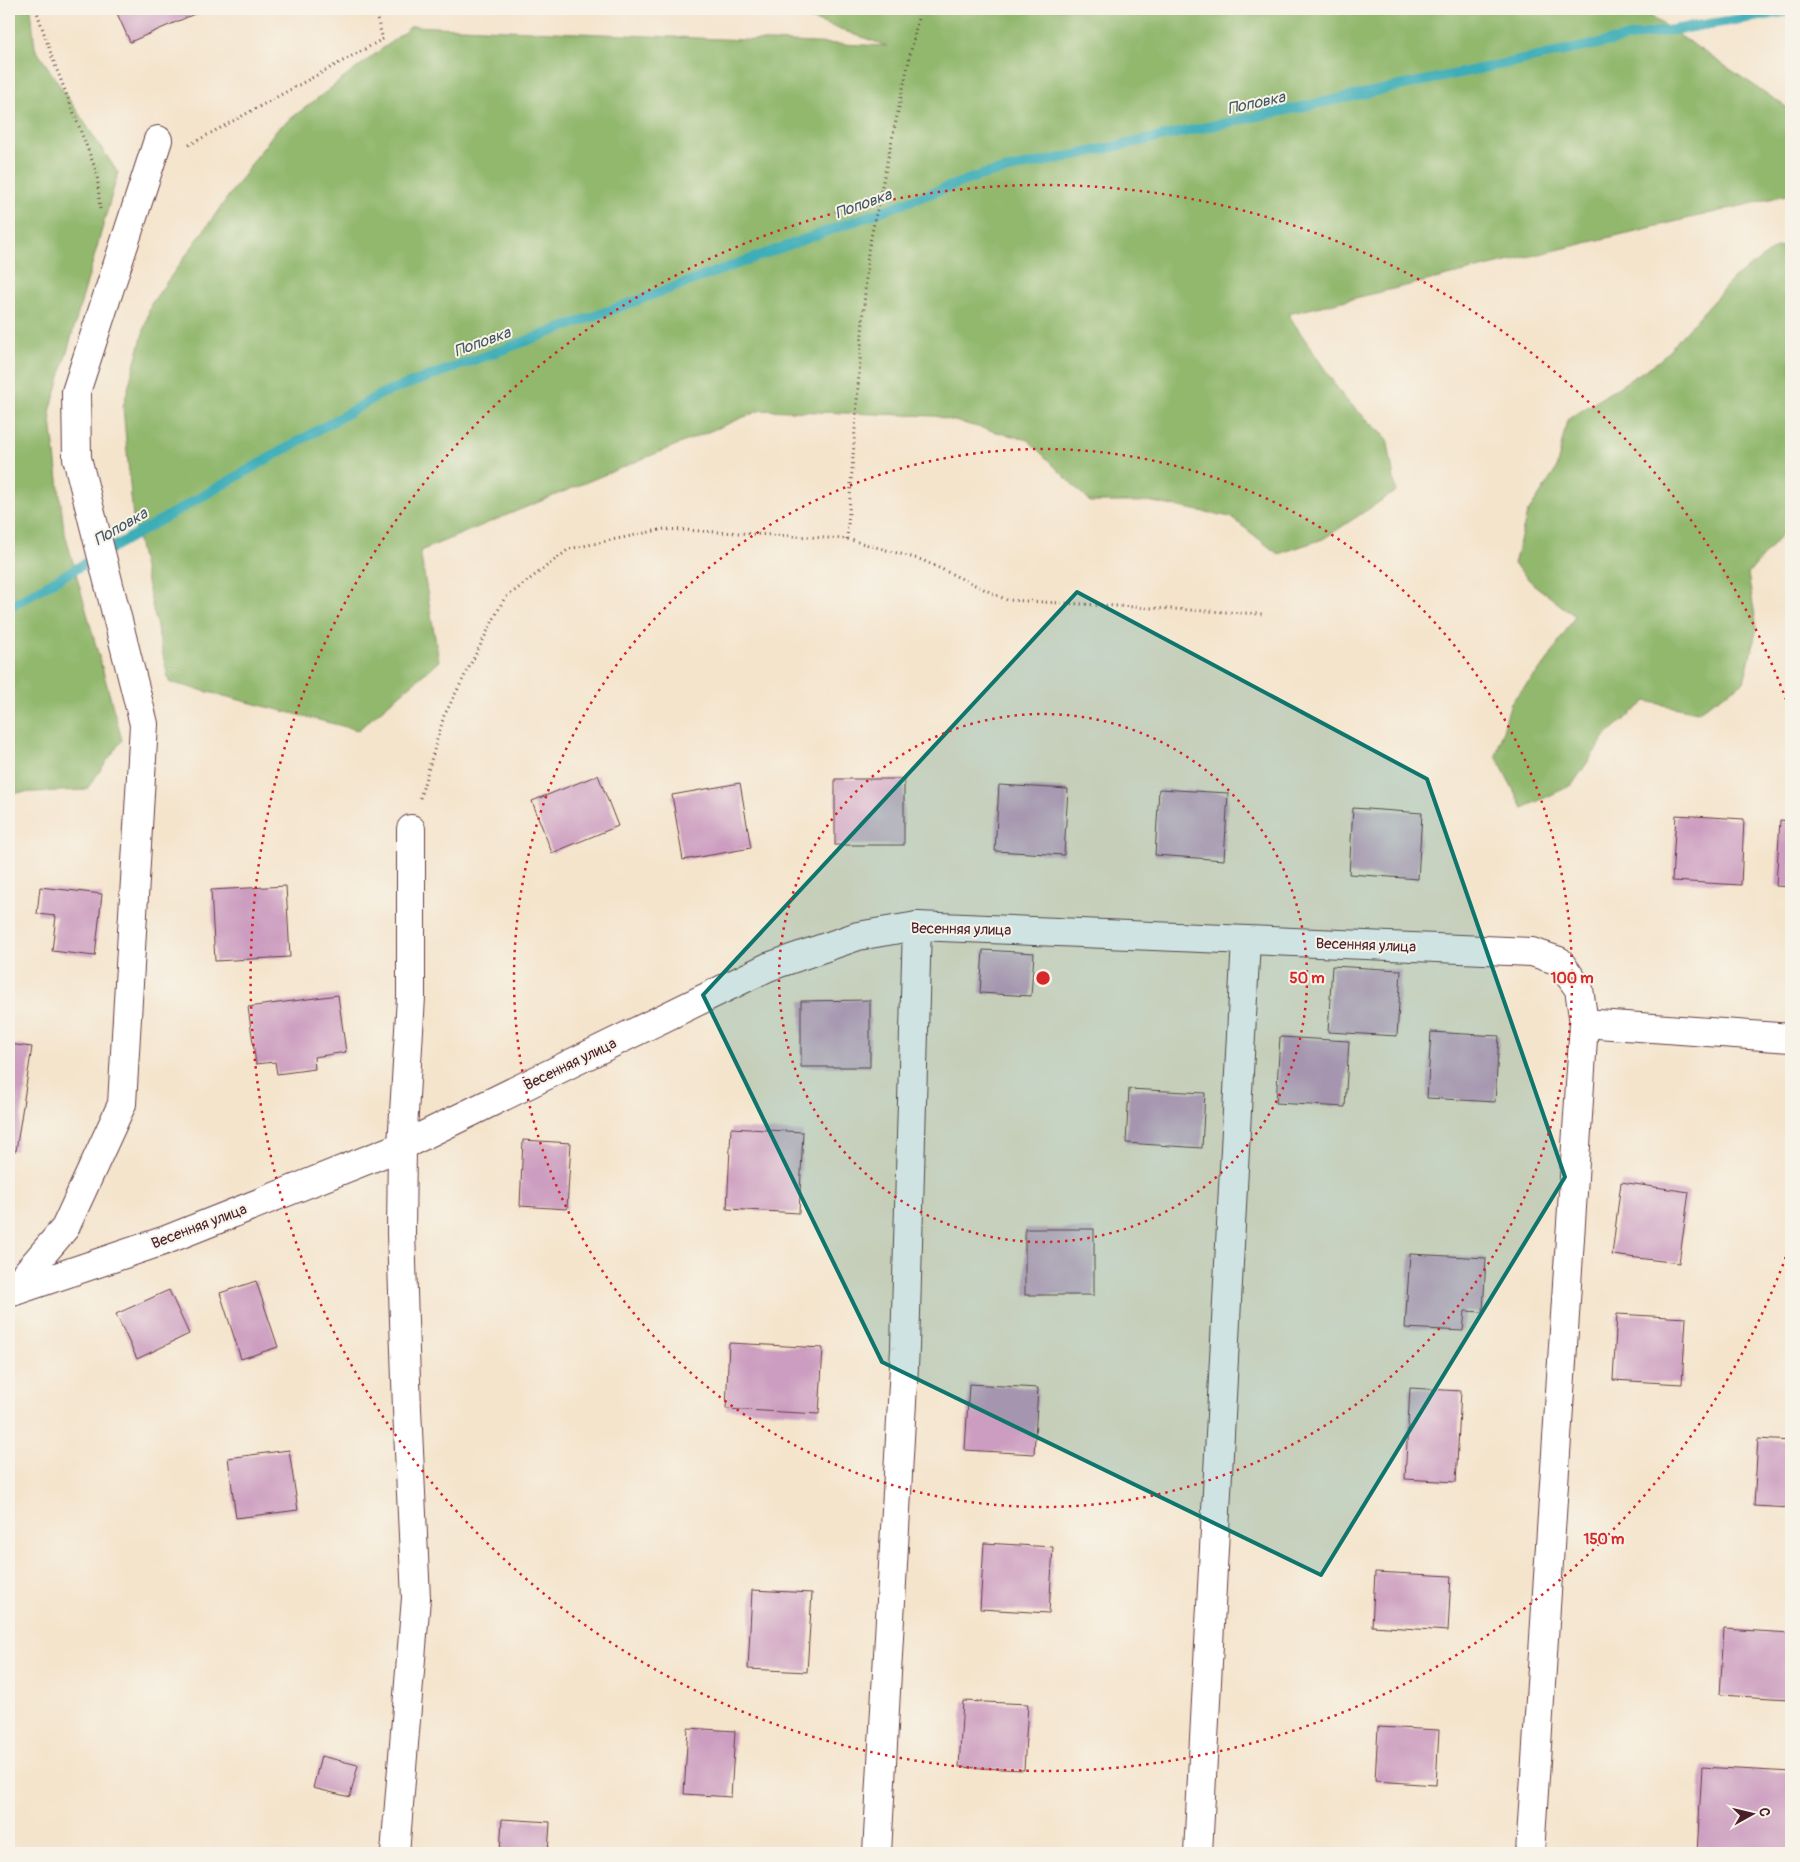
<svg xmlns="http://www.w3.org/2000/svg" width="1800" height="1862" font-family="Pangolin,sans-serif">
  <rect width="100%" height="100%" fill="#f7f3e8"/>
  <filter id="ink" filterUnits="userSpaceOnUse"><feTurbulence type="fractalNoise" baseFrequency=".02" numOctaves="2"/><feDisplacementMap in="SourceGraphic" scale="10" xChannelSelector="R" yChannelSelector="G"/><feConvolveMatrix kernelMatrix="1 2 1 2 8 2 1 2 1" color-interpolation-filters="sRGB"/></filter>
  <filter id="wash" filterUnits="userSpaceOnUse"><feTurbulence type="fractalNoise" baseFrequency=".0096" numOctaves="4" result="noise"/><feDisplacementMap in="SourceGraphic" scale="20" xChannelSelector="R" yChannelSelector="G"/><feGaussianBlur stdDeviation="1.12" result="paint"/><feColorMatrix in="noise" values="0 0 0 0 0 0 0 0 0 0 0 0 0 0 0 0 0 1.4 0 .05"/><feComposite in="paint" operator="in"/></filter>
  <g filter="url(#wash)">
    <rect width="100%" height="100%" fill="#f4e4cc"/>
    <g fill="#92b86e" stroke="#6e6c4c">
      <polygon points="9,9 31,9 35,48 118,173 50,412 64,530 122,740 86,790 9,793"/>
      <polygon points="783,9 1640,9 1791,110 1791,194 1288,314 1344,398 1387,438 1396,491 1323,539 1278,554 1231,517 1153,502 1090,502 1028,440 935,416 761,410 420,551 439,661 358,730 169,682 133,518 123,407 151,304 276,130 412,26 887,46"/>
      <polygon points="1791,246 1791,528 1783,533 1748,574 1757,628 1744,682 1697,712 1646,701 1606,735 1572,785 1523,808 1496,756 1511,702 1546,663 1575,616 1533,584 1514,564 1527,514 1556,470 1567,420 1659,361 1733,279 1777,247"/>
    </g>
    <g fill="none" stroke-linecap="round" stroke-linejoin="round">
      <polyline stroke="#3cadb7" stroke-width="10" points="9,607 381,394 981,175 1635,36 1791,11"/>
    </g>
    <g id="blocks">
      <g fill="#cc9dc0">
        <polygon points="121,9 206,9 130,42 116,11"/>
        <polygon points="598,775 618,826 552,853 532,801"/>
        <rect x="835" y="779" width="69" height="66"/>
        <polygon points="740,783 751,848 683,860 672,795"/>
        <polygon points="999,785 1068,789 1064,855 995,851"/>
        <polygon points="1159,789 1228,793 1224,860 1155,855"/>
        <polygon points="1353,808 1422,813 1418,879 1349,874"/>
        <polygon points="1676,815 1744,819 1741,885 1672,881"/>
        <polygon points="1780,820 1791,821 1791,887 1776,886"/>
        <polygon points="286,886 290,957 215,961 211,890"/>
        <polygon points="40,887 102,894 95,956 52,951 56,916 37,914"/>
        <polygon points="983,950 1034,953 1031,996 980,993"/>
        <polygon points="1332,966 1401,970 1397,1036 1328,1032"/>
        <polygon points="338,995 346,1052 314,1057 315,1069 277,1074 275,1062 256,1064 248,1007"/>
        <polygon points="870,1000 870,1067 801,1067 801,1001"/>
        <polygon points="1431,1032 1499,1036 1495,1102 1427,1098"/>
        <polygon points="1280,1037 1349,1041 1345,1107 1276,1103"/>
        <polygon points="9,1044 32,1047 16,1151 9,1150"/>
        <polygon points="1129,1089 1205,1093 1202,1148 1126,1143"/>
        <polygon points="731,1128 803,1132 799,1213 727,1209"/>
        <polygon points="523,1140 571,1143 567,1209 520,1206"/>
        <polygon points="1621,1182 1689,1192 1679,1263 1612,1255"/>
        <rect x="1025" y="1229" width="69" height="66"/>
        <polygon points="1410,1254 1486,1258 1483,1312 1465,1311 1463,1331 1405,1328"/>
        <polygon points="256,1281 278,1347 241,1359 220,1293"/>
        <polygon points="169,1290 189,1334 137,1359 116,1314"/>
        <polygon points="1617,1314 1686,1318 1682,1384 1613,1380"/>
        <polygon points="729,1343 823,1348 819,1414 726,1409"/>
        <polygon points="969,1384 1038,1388 1034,1454 965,1450"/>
        <polygon points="1410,1388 1461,1391 1456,1482 1405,1479"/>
        <polygon points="1758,1439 1791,1441 1791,1508 1754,1506"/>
        <polygon points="289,1450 298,1510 236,1518 228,1458"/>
        <polygon points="984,1543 1053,1547 1049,1613 980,1609"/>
        <polygon points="1375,1572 1451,1576 1448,1631 1372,1626"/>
        <polygon points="752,1590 812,1593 807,1672 748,1669"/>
        <polygon points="1724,1629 1791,1633 1789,1699 1720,1695"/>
        <polygon points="963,1701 1028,1704 1024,1770 959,1767"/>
        <polygon points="1378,1727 1439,1730 1436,1785 1375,1781"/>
        <polygon points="688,1728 735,1731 731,1797 684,1794"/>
        <polygon points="321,1756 358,1765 350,1797 313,1788"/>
        <polygon points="1702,1767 1791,1772 1791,1853 1697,1853"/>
        <polygon points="502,1819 550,1822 548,1853 500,1853"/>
        <polygon points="768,1847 811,1850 811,1853 767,1853"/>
      </g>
    </g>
  </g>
  <g filter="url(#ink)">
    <use href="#blocks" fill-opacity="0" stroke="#643d43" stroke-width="1"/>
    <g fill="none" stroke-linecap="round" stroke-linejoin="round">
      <g stroke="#643d43" stroke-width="30">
        <g id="minor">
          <polyline points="1584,1023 1791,1038"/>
          <polyline points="11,1291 65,1228 122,1104 144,724 77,458 76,392 158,140"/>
          <polyline points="9,1293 166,1240 402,1146 768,967 858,936 917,926 1532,952 1559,961 1579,989 1584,1023 1530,1853"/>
          <polyline points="395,1853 416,1598 407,1409 401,1233 402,1146 411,997 411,829"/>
          <polyline points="877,1853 905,1348 917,926"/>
          <polyline points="1198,1853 1246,940"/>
        </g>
      </g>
      <g stroke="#643d43" stroke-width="3" stroke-dasharray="1 4" stroke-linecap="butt">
        <polyline points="36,9 52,57 97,173 100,209"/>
        <polyline points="189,145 383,39 374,9"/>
        <polyline points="847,539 868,251 920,9"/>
        <polyline points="420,798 444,716 504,599 569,549 664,529 847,539 922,560 1007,600 1262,614"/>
      </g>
      <use href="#minor" stroke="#fff" stroke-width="28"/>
    </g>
  </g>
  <path fill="#0f766e" fill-opacity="0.2" stroke="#0f766e" stroke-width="4" stroke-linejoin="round" d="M1077,592L1427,779L1565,1177L1321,1575L882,1362L703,995Z"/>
  <g fill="none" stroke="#d62828" stroke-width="2.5" stroke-dasharray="2.5 5">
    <circle cx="1043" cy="978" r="264"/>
    <circle cx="1043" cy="978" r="529"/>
    <path d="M1791 1243A793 793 0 1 1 1791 713"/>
  </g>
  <g text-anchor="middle" stroke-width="4" stroke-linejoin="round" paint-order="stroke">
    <g font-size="15" fill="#4a1f2b" stroke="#f7f3e8">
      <text transform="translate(961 929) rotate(1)" y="5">Весенняя улица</text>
      <text transform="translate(1366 945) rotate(2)" y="5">Весенняя улица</text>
      <text transform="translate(570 1064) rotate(-26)" y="5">Весенняя улица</text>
      <text transform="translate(199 1226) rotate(-21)" y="5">Весенняя улица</text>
    </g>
    <g font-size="16" font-style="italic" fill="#445863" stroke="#f7f3e8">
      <text transform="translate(1256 102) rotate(-12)" y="6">Поповка</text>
      <text transform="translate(863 203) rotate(-20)" y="6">Поповка</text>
      <text transform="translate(482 341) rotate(-20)" y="6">Поповка</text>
      <text transform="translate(120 526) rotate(-30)" y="6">Поповка</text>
    </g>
  </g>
  <circle cx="1043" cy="978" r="8" fill="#d62828" stroke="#f7f3e8" stroke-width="2.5"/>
  <g font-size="15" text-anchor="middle" font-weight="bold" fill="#d62828" stroke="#f7f3e8" stroke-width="4" stroke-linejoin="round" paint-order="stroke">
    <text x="1307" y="983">50 m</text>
    <text x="1572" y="983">100 m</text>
    <text x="1604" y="1544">150 m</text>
  </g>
  <rect width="1800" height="1862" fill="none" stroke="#f7f3e8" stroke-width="30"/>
  <g transform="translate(1752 1814) rotate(82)" stroke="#f7f3e8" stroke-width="4" paint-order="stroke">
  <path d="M0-4L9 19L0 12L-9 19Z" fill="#4a1f2b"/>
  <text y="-8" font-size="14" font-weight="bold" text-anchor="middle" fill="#4a1f2b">С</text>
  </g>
</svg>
